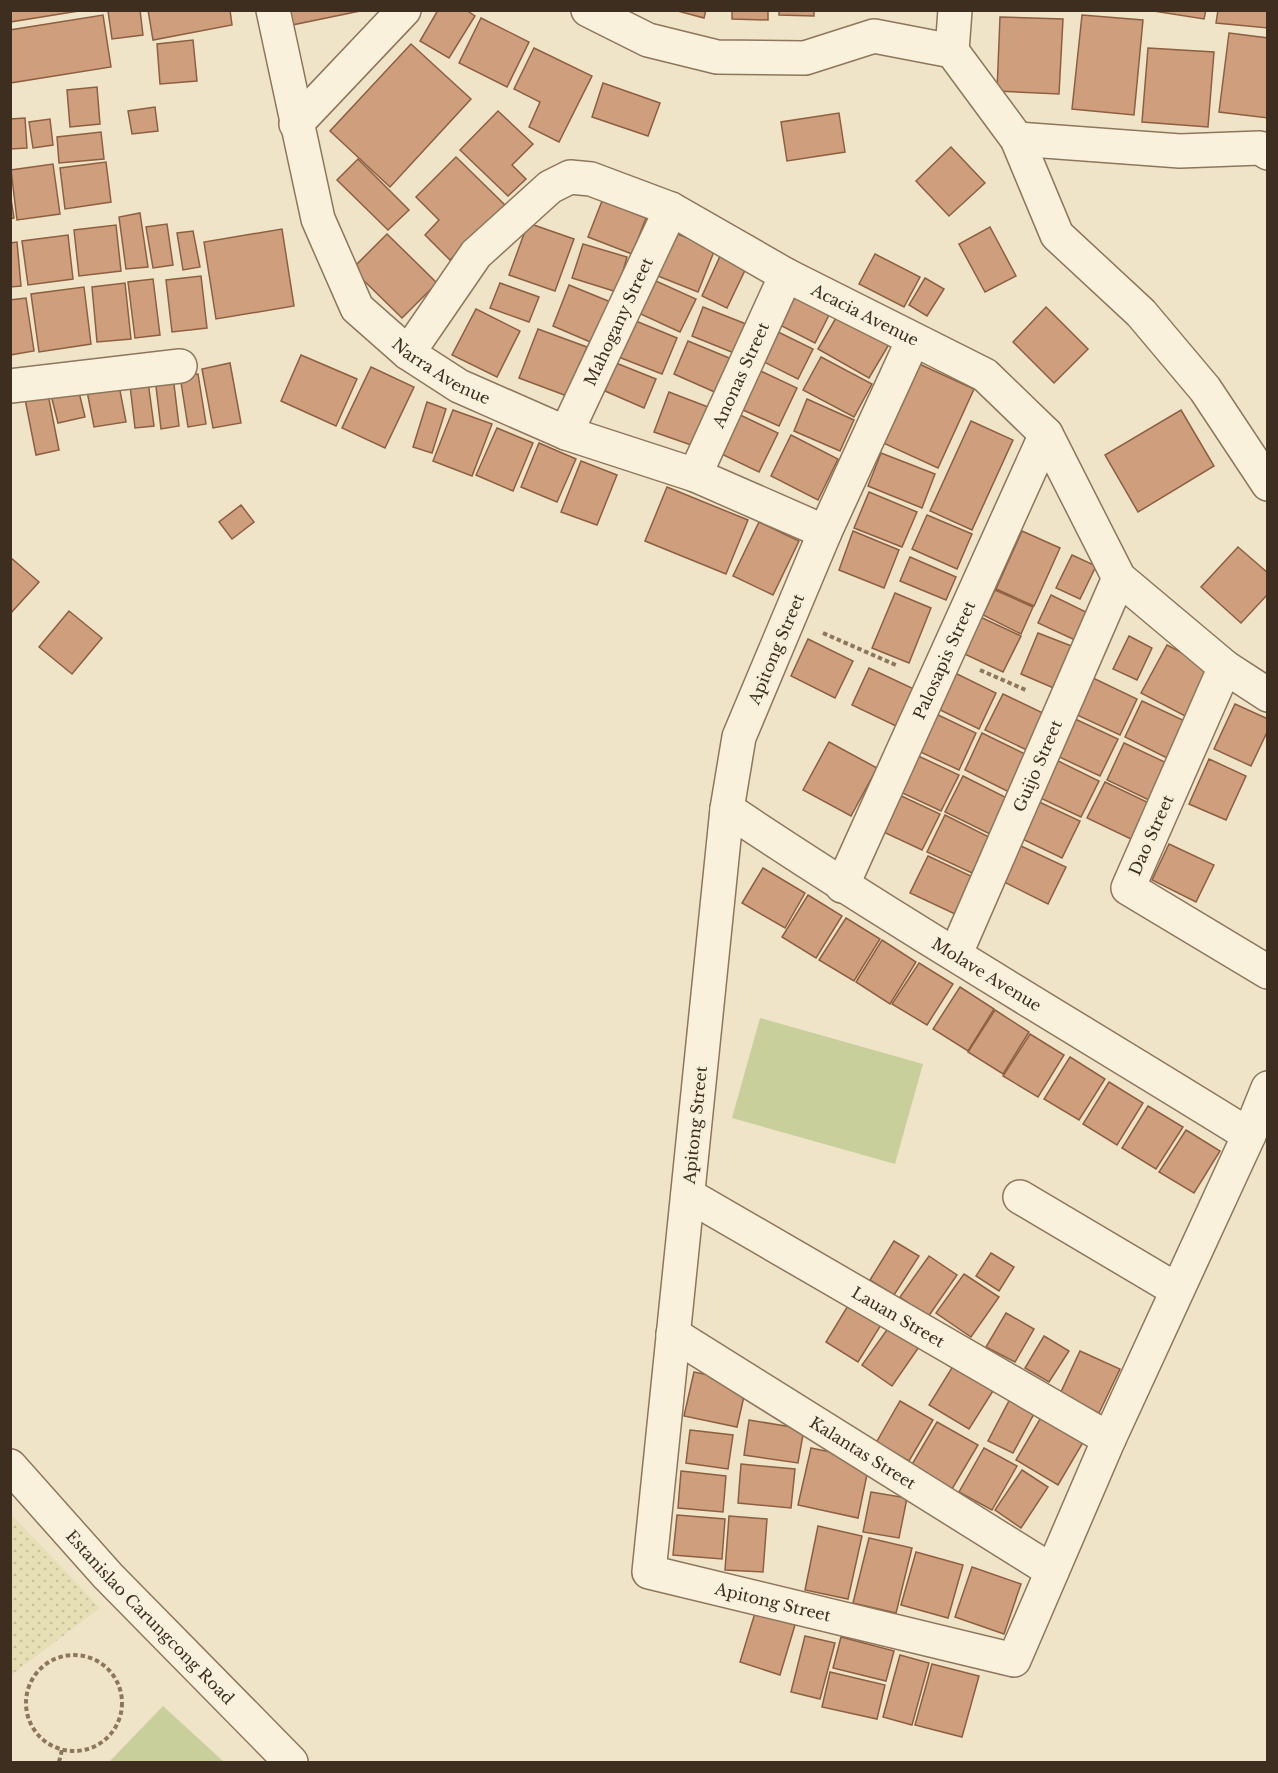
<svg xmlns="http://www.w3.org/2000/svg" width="1278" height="1773" font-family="'Libre Baskerville',serif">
  <defs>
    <pattern id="farmland-dots" width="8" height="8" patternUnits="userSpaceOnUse" patternTransform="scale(1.5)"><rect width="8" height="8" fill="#e6deb5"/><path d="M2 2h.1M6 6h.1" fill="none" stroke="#c6bf9b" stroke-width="1.8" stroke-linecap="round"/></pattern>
  </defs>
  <rect width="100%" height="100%" fill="#f0e4c8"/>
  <polygon fill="url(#farmland-dots)" points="11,1514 100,1608 11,1675"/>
  <g fill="#c9cf9b">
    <polygon points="760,1018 923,1064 895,1164 732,1118"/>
    <polygon points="163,1706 224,1762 109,1762"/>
  </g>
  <g fill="#cf9f7d" stroke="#8d5f41" stroke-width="1.5">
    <polygon points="10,10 85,10 10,22"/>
    <polygon points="140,10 143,35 112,39 108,11"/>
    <polygon points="148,10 230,10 232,25 153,40"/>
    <polygon points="289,10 365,10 292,25"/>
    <polygon points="438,10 466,10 475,16 449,58 420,41"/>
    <polygon points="674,10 706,10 704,18"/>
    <polygon points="732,10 768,10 768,20 732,19"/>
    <polygon points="779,10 814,10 814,16 779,15"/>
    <polygon points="1147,10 1206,10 1204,19"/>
    <polygon points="1218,10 1268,10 1268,28 1216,23"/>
    <polygon points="103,15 111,67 10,83 10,30"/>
    <polygon points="1082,15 1143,20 1134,115 1072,109"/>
    <polygon points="1000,17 1063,19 1059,94 997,91"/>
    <polygon points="481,18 529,42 507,87 459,63"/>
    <polygon points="1229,33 1268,38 1268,118 1219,112"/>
    <polygon points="193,40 197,81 160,84 157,44"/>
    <polygon points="411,44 471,99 390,187 330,131"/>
    <polygon points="534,48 592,76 559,142 529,127 540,102 514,89"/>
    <polygon points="1148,48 1214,52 1208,127 1142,122"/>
    <polygon points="603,83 660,103 648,136 592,117"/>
    <polygon points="97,87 100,124 70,127 67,90"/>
    <polygon points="155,107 158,131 132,134 128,111"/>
    <polygon points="498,111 533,144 512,165 526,179 508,196 460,150"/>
    <polygon points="839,113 845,152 787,161 781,122"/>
    <polygon points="25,118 27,148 10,149 10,119"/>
    <polygon points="50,119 53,145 33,148 29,122"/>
    <polygon points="101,132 104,159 59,163 57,137"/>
    <polygon points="951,147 985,183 949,216 916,181"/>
    <polygon points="456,157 505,205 450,260 425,235 439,220 416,197"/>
    <polygon points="358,159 409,210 388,230 337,180"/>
    <polygon points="106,162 111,202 65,209 60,168"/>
    <polygon points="53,164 60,214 17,220 11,170"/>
    <polygon points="10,192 14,218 10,219"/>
    <polygon points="602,201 646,218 632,254 588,237"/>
    <polygon points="140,213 148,267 126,269 119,217"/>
    <polygon points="528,223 574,239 555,291 509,275"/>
    <polygon points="167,224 173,265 153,268 146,227"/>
    <polygon points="116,225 121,271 79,276 74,230"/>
    <polygon points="990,227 1016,276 985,292 959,244"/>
    <polygon points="282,229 294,306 216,319 204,242"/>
    <polygon points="193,231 200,267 183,270 177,233"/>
    <polygon points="670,231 715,249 698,292 653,274"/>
    <polygon points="387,234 437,283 402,318 352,269"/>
    <polygon points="68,235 73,279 28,285 22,241"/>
    <polygon points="17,242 21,286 10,287 10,243"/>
    <polygon points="583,244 627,257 617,292 572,278"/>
    <polygon points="721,254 747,266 727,308 702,296"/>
    <polygon points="875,254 920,277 904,307 859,284"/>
    <polygon points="201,276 207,328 172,332 166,280"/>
    <polygon points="647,277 696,299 680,332 632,310"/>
    <polygon points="925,278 944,289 927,316 909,305"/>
    <polygon points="153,279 160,335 135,338 128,282"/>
    <polygon points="125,283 131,339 97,342 92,287"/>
    <polygon points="500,283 539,297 529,322 490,308"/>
    <polygon points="792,284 833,307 815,343 772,321"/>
    <polygon points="569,285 613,303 595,344 553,326"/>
    <polygon points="84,287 91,344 39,352 31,294"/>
    <polygon points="26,298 34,351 10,355 10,300"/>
    <polygon points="703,307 746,324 734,353 692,336"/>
    <polygon points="1046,307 1088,349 1054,383 1013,342"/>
    <polygon points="476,309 520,331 497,377 452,355"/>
    <polygon points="840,311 891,341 869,378 818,349"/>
    <polygon points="631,319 677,338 662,374 616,356"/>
    <polygon points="538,329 587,347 567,396 519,378"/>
    <polygon points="772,329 813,349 798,379 758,359"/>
    <polygon points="688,341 734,360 719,394 674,374"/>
    <polygon points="301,355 357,379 336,426 281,401"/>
    <polygon points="821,357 872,384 854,417 803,390"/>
    <polygon points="230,363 241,423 213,428 202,369"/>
    <polygon points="616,363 656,379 644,408 605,391"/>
    <polygon points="917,363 974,389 938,468 881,442"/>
    <polygon points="371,367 414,387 385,448 342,428"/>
    <polygon points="752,367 797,388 779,426 734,406"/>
    <polygon points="147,374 154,426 135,428 129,377"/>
    <polygon points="198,374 206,424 188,427 180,376"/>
    <polygon points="117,375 126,422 94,427 85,381"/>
    <polygon points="173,376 179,426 161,429 155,378"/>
    <polygon points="76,380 85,417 58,423 49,387"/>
    <polygon points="669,392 708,407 694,446 654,432"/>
    <polygon points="48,394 59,450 36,455 25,399"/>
    <polygon points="807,399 854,420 840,451 794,431"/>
    <polygon points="427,402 446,409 432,453 413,447"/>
    <polygon points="453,410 492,424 472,476 433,461"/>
    <polygon points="1181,410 1214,466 1138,512 1105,455"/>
    <polygon points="732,411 778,433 759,472 713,450"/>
    <polygon points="971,421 1013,440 972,530 930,511"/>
    <polygon points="497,428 533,443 513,491 476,475"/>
    <polygon points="791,435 838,459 818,500 771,476"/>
    <polygon points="539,443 576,459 557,502 521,487"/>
    <polygon points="881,453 935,474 922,508 868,486"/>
    <polygon points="581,461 617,475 597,525 561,512"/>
    <polygon points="667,487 748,520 726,574 645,541"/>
    <polygon points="869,492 917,512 902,547 854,528"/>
    <polygon points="241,505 254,522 232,539 219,522"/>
    <polygon points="927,515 972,534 957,569 912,549"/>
    <polygon points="759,522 799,541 773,595 733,576"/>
    <polygon points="853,531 899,550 884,588 839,570"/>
    <polygon points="1022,531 1060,548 1034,606 996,589"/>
    <polygon points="1238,547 1268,573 1268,594 1241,623 1201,587"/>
    <polygon points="1072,555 1096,566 1080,599 1056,588"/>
    <polygon points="10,557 39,582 10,614"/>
    <polygon points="910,557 956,577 946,600 900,581"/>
    <polygon points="995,590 1033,607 1021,634 983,615"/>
    <polygon points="895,593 931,608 909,663 872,648"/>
    <polygon points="1051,595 1088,613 1075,640 1038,623"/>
    <polygon points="69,611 102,638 72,674 39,647"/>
    <polygon points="976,615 1021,636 1003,672 958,651"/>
    <polygon points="1038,633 1074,647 1056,689 1021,674"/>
    <polygon points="1129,636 1152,648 1137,680 1113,669"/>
    <polygon points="808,639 853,661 835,698 791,676"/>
    <polygon points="1167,645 1215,670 1189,718 1141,693"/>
    <polygon points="869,668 914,689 896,726 852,705"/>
    <polygon points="951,671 996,693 979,729 934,707"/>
    <polygon points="1093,678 1137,699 1120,735 1075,714"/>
    <polygon points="1003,694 1047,715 1029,751 985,730"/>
    <polygon points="1142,701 1187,722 1169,759 1125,737"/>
    <polygon points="1235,704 1268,719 1268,730 1251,766 1214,749"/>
    <polygon points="932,712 976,733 959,770 914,749"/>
    <polygon points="1073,718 1118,739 1100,776 1055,755"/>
    <polygon points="982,733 1027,755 1009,792 965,770"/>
    <polygon points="829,742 877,768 851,816 803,790"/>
    <polygon points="1124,743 1169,764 1151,801 1107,780"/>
    <polygon points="914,754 959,775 941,811 896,790"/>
    <polygon points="1054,759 1099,781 1081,817 1036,796"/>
    <polygon points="1209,759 1246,776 1226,820 1189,804"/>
    <polygon points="963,776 1007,798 990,834 945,812"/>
    <polygon points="1105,782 1149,803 1131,839 1087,818"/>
    <polygon points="895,793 940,814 922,850 877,829"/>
    <polygon points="1035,800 1080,821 1062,858 1018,837"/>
    <polygon points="945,815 989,837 972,873 927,852"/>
    <polygon points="1169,844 1214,865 1196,902 1152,880"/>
    <polygon points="1021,846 1066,867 1048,904 1004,882"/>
    <polygon points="928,856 973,877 955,914 910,893"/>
    <polygon points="763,868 805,893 785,928 742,903"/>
    <polygon points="808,895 842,916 816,958 782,937"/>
    <polygon points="846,918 880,939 854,981 819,960"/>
    <polygon points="882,940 916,962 890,1004 856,982"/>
    <polygon points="919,963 953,984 927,1025 892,1004"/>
    <polygon points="960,987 994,1009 968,1051 933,1029"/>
    <polygon points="995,1010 1029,1032 1003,1074 968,1052"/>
    <polygon points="1030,1034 1064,1055 1038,1097 1003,1076"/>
    <polygon points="1070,1057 1105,1079 1079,1120 1044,1099"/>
    <polygon points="1109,1082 1143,1103 1117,1145 1083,1124"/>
    <polygon points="1148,1106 1183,1127 1156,1169 1122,1148"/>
    <polygon points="1186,1130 1220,1151 1194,1193 1159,1172"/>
    <polygon points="894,1241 919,1256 894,1295 870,1280"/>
    <polygon points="991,1253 1014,1267 999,1291 976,1276"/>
    <polygon points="929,1256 957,1275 928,1317 900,1297"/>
    <polygon points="964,1274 999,1297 971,1337 936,1313"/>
    <polygon points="852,1299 884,1320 858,1362 826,1342"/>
    <polygon points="1006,1313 1034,1329 1015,1362 986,1347"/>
    <polygon points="889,1327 919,1347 892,1386 862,1365"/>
    <polygon points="1044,1336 1069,1351 1049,1382 1025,1368"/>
    <polygon points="1080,1351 1120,1369 1099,1413 1060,1394"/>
    <polygon points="958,1358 998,1383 969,1429 929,1405"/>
    <polygon points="694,1372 747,1383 737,1427 684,1416"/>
    <polygon points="1011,1397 1036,1410 1013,1453 988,1441"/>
    <polygon points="900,1401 933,1420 909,1461 876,1443"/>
    <polygon points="1043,1414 1085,1439 1058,1485 1016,1460"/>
    <polygon points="749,1420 804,1429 798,1463 744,1455"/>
    <polygon points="937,1422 978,1445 952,1489 911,1466"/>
    <polygon points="690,1430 733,1435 728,1469 686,1463"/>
    <polygon points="811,1448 870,1460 858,1518 798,1505"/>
    <polygon points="984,1448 1017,1466 992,1510 959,1492"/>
    <polygon points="741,1464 795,1469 791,1508 738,1503"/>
    <polygon points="1022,1470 1048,1487 1021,1528 995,1510"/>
    <polygon points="681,1471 726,1476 723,1512 678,1508"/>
    <polygon points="871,1492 907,1498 899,1538 863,1532"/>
    <polygon points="677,1515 725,1519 722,1559 673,1555"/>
    <polygon points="729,1516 767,1519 763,1572 725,1570"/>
    <polygon points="818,1526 862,1536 848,1599 805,1590"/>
    <polygon points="869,1538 912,1548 896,1613 853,1603"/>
    <polygon points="916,1552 963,1565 948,1618 901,1605"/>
    <polygon points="972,1567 1021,1584 1004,1634 955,1617"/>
    <polygon points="755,1613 795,1625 780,1675 740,1662"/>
    <polygon points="805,1636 835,1643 820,1699 791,1692"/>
    <polygon points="841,1637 894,1651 886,1681 833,1668"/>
    <polygon points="900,1655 929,1663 912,1725 883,1717"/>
    <polygon points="932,1664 979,1676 962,1737 915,1725"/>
    <polygon points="830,1672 885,1685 877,1719 822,1707"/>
  </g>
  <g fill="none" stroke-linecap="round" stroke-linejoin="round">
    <g stroke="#8d765c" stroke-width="36">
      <g id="minor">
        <path id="s1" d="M273,10L318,219L357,308L408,353L459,386L566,433L695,475L825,532"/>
        <polyline points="588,10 648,40 717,57 805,58 874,36 952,51 1017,139 1057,235 1141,313 1205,389 1268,484"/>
        <polyline points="952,51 955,10"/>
        <polyline points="296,124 404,10"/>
        <polyline points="1017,139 1180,151 1260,148 1268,153"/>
        <path id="s2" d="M913,340L825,532L739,737L727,809L649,1572L1014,1660L1109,1439L1249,1135L1268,1088"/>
        <path id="s3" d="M408,353L476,254L550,187L570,177L591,179L671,209L786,275L985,375L1046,434L1119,578L1225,667L1268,695"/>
        <polyline points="10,386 180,366"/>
        <path id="s4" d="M566,433L671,209"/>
        <path id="s5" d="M695,475L786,275"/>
        <polyline points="1225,667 1128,888 1268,972"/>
        <path id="s6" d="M727,809C897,923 1075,1027 1249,1135"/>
        <path id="s7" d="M842,886L1046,434"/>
        <path id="s8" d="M956,953L1119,578"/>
        <path id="s9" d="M688,1195L1109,1439"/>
        <polyline points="1020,1197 1177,1290"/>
        <path id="s10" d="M673,1334L1052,1571"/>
      </g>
    </g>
    <g stroke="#8d765c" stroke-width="36">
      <g id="tertiary">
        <path id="s11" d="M10,1466L108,1576L291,1762"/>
      </g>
    </g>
    <g stroke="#8d765c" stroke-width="4" stroke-dasharray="4.5 3" stroke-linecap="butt">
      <polyline points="823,633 898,666"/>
      <polyline points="980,670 1028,691"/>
      <circle cx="74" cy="1703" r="48"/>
      <polyline points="59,1762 62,1750"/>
    </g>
    <use href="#minor" stroke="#faf1dc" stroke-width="33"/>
    <use href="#tertiary" stroke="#faf1dc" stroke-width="33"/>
  </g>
  <g text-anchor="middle" stroke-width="4.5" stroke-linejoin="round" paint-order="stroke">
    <g font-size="16" fill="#3d2e20" stroke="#f7eed8">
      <text dy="6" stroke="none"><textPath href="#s3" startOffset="570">Acacia Avenue</textPath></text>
      <text dy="6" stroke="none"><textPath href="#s4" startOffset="123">Mahogany Street</textPath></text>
      <text dy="6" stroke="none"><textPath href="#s1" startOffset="417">Narra Avenue</textPath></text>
      <text dy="6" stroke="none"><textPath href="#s5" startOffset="110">Anonas Street</textPath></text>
      <text transform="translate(776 649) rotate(-67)" y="6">Apitong Street</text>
      <text dy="6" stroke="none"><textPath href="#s7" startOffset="248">Palosapis Street</textPath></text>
      <text dy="6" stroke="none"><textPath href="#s8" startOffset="204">Guijo Street</textPath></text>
      <text transform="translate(1151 835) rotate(-66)" y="6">Dao Street</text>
      <text dy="6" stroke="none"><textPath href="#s6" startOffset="308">Molave Avenue</textPath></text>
      <text transform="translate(695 1125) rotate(-84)" y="6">Apitong Street</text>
      <text dy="6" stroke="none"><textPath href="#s9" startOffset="243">Lauan Street</textPath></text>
      <text dy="6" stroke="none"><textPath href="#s10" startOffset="224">Kalantas Street</textPath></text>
      <text dy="6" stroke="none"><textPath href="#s2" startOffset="1401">Apitong Street</textPath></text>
      <text dy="6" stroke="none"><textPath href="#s11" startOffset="206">Estanislao Carungcong Road</textPath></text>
    </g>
  </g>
  <rect width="1278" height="1773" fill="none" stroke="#3d2e20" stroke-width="24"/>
</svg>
